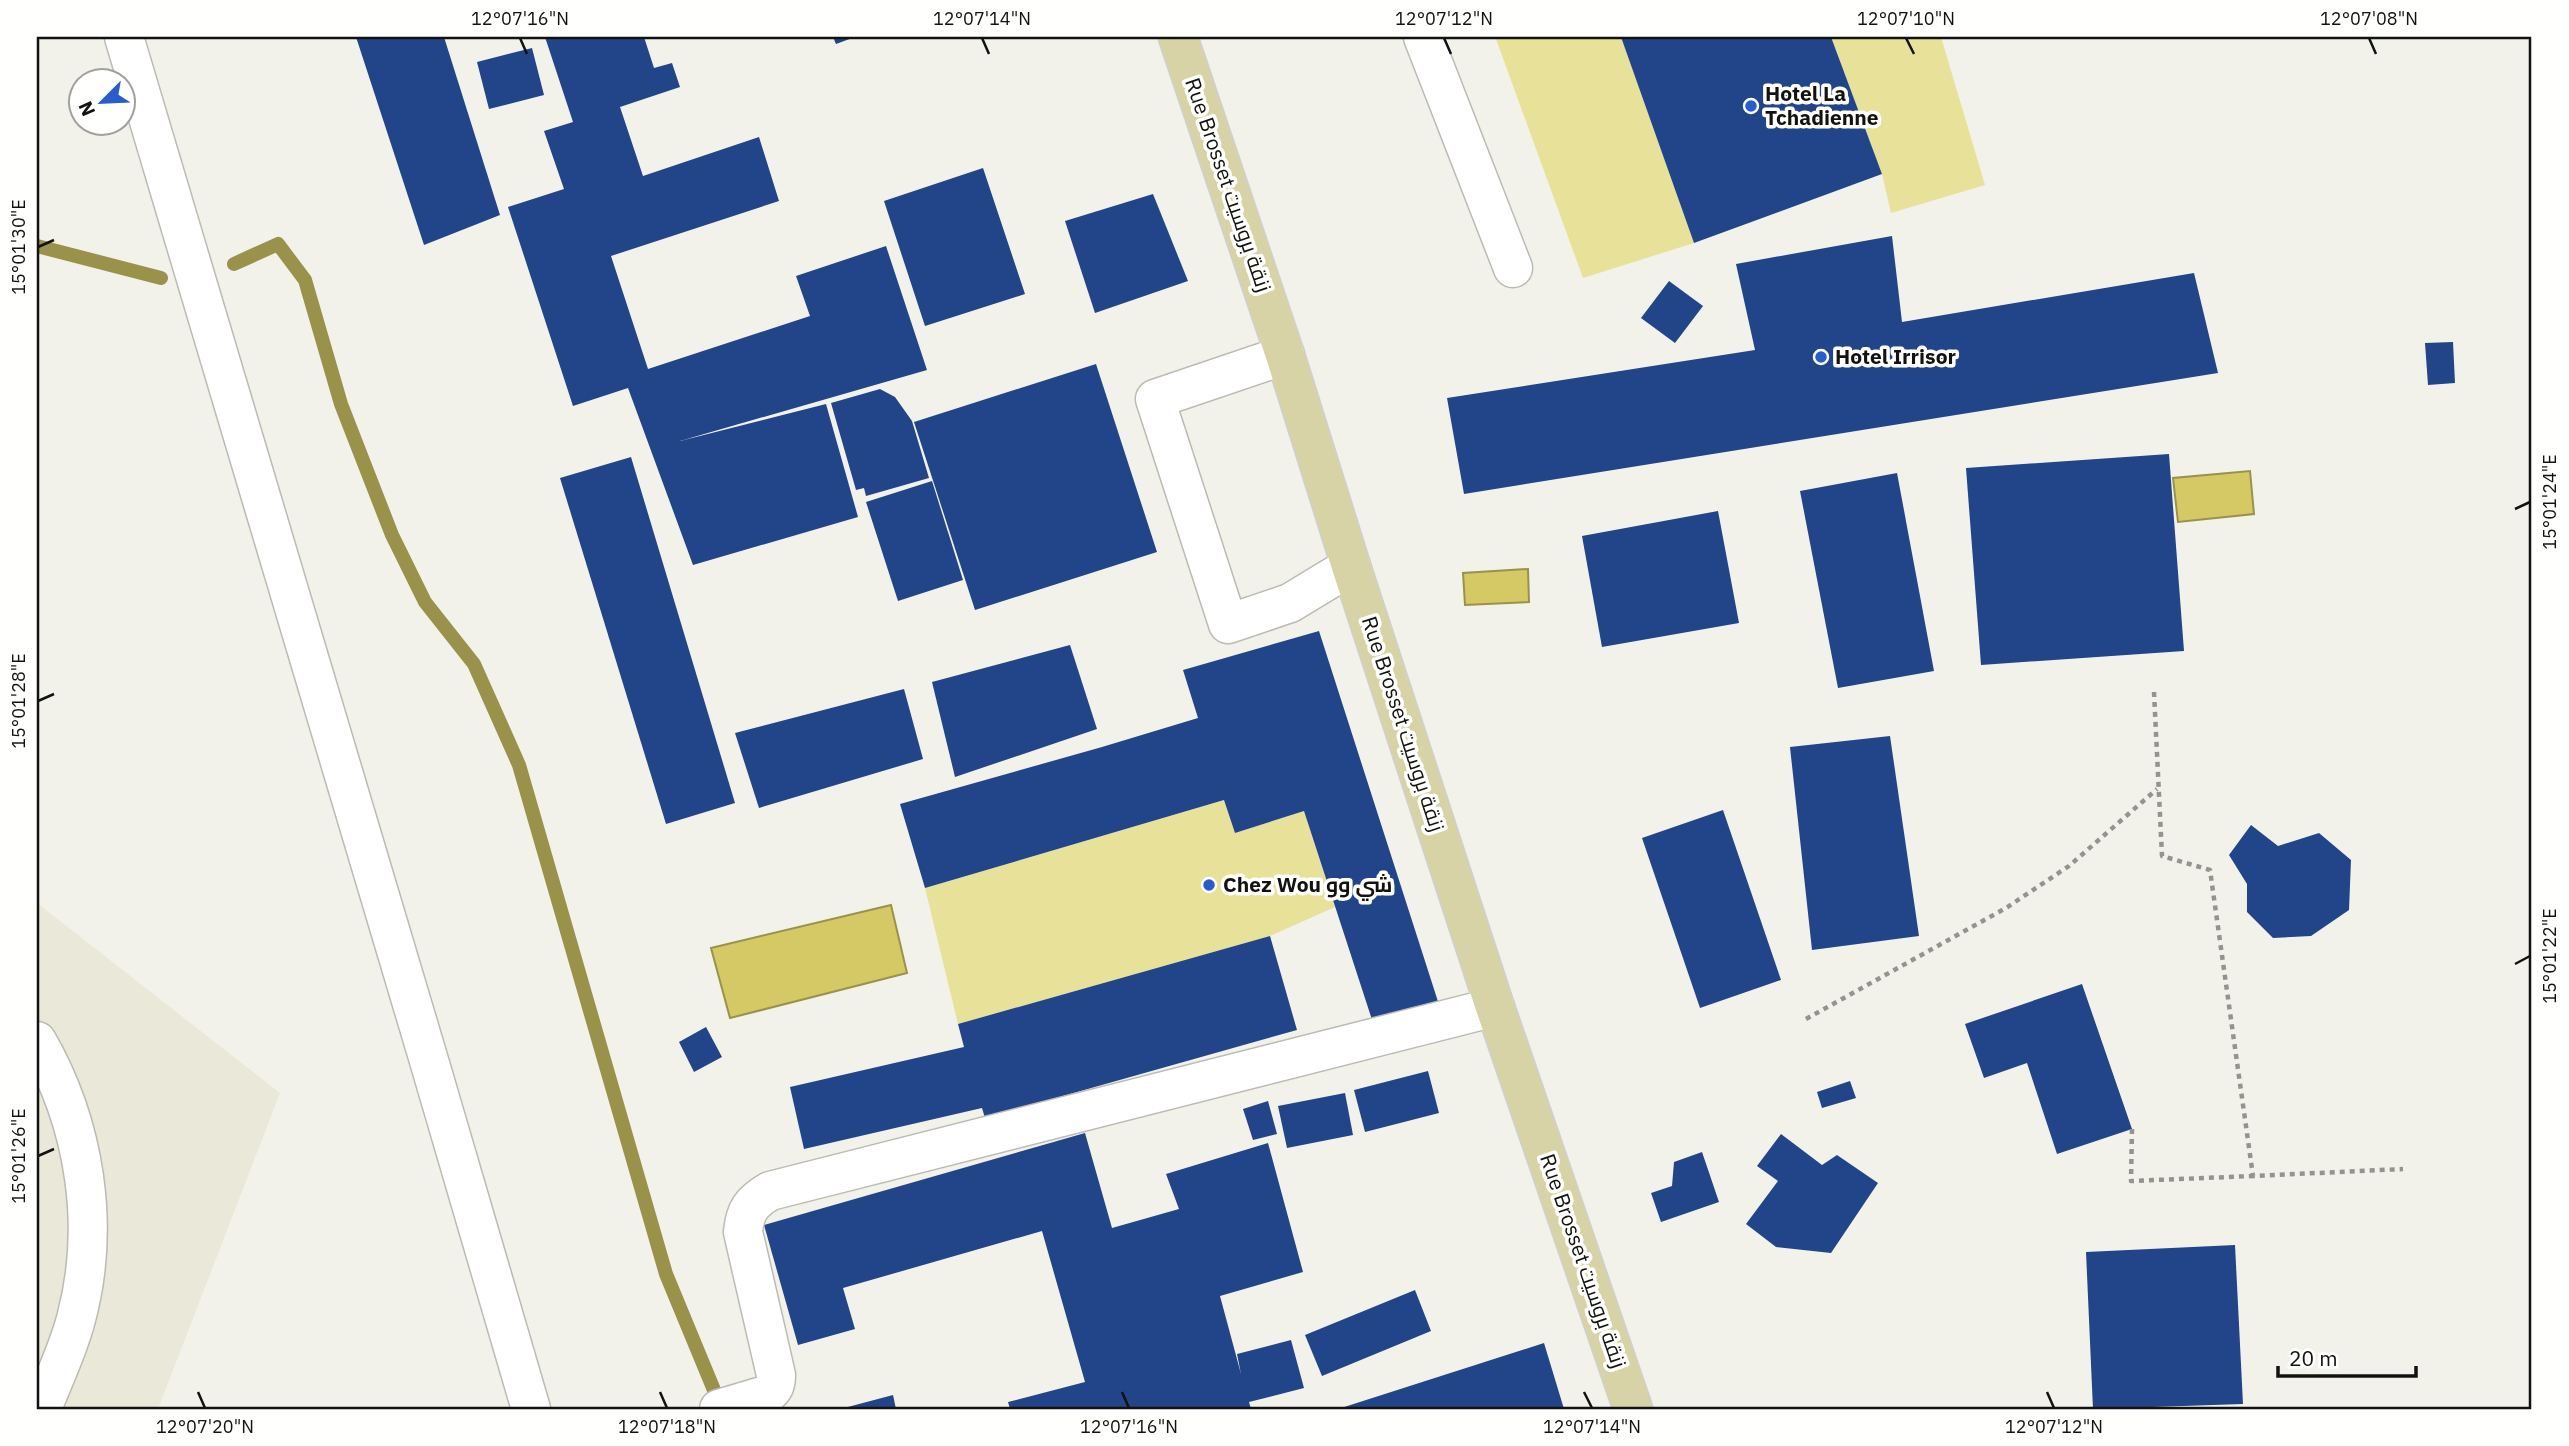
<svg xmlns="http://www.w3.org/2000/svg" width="2569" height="1446" font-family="'IBM Plex Sans',Cairo,sans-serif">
  <rect width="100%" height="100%" fill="#f2f2ea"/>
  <polygon fill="#e9e8d9" points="37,903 280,1093 158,1409 37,1409"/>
  <g fill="#e8e199">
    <polygon points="1502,37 1621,37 1694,243 1583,278 1496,39"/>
    <polygon points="1831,37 1941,37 1985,185 1891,213 1882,174"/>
    <polygon points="1224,800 1235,833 1304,811 1335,907 1270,936 958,1024 925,888"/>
  </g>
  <g fill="#d4c964" stroke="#9a924b" stroke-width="2">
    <polygon points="2250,471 2254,514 2178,522 2173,478"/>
    <polygon points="1528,569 1529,602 1465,605 1463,573"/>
    <polygon points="891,905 907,973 730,1018 711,948"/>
  </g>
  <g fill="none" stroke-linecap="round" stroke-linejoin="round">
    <g stroke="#9a924b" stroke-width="14">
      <polyline points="37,246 161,278"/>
      <polyline points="234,264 278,244 305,280 341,404 392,535 425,602 474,664 519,765 666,1274 721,1407"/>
    </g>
  </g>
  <g fill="#224489">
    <polygon points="356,37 444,37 500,215 424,245"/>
    <polygon points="545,37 644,37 654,68 672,63 680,87 620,107 643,176 759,137 779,201 611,256 648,369 810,316 796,276 886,246 927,370 680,441 826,404 858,517 693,565 628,388 573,406 508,207 564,189 544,131 573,122"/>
    <polygon points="833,37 855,37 836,44"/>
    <polygon points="1621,37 1831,37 1882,174 1694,243"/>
    <polygon points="532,48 544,95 489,109 477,62"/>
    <polygon points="983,168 1025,294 925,326 884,201"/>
    <polygon points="1153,194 1188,281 1095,313 1065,221"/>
    <polygon points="1892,236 1902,322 2194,273 2218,373 1464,494 1447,398 1755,350 1736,264"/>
    <polygon points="1669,281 1703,306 1675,343 1641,318"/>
    <polygon points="2453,342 2455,383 2428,385 2425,343"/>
    <polygon points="1096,364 1157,552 975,610 914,422"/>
    <polygon points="880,389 895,397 912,421 929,478 866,496 864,488 856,490 831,403"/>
    <polygon points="2169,454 2184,651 1981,665 1966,468"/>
    <polygon points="631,457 735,803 666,824 560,478"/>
    <polygon points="1897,473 1934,671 1838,688 1800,491"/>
    <polygon points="932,481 963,580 898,601 866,502"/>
    <polygon points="1718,511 1739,623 1602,647 1582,536"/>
    <polygon points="1319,631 1442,1014 1376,1032 1304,811 1235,833 1224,800 925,888 900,804 1102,747 1198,718 1183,670"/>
    <polygon points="1070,645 1097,729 955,777 932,682"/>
    <polygon points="904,689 923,759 759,808 735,733"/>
    <polygon points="1890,736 1919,936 1812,950 1790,747"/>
    <polygon points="1723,810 1781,980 1700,1008 1642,838"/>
    <polygon points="2251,825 2278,846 2319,833 2351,860 2349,910 2311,936 2273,938 2247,912 2247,884 2229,855"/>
    <polygon points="1270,936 1297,1030 985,1118 982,1108 804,1149 790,1087 964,1047 958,1024"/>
    <polygon points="2082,984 2132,1129 2057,1154 2027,1063 1984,1078 1965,1024"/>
    <polygon points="706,1027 722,1057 694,1072 679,1042"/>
    <polygon points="1428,1071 1439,1113 1365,1132 1354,1090"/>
    <polygon points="1850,1081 1856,1098 1822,1108 1817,1092"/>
    <polygon points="1345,1093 1353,1135 1287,1148 1278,1106"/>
    <polygon points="1268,1101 1277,1134 1253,1140 1243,1109"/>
    <polygon points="1085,1133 1112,1228 1179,1209 1166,1174 1268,1143 1303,1272 1220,1296 1241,1374 1237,1354 1291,1340 1304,1388 1249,1402 1251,1409 1010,1409 1008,1402 1085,1382 1042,1231 843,1288 855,1329 798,1345 764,1225"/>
    <polygon points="1781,1134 1822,1165 1837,1155 1878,1183 1831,1253 1776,1247 1746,1224 1778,1181 1757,1166"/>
    <polygon points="1702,1152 1719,1202 1661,1222 1651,1193 1672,1186 1674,1162"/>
    <polygon points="2235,1245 2243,1404 2093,1409 2086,1252"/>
    <polygon points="1415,1290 1431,1331 1322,1376 1305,1335"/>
    <polygon points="1544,1343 1564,1409 1338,1409"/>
    <polygon points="893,1395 896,1409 844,1409 844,1408"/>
  </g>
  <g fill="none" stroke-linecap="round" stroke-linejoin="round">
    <g stroke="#bbbab3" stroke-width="41">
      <g id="minor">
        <polyline points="124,37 430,1064 531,1409"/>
        <polyline points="1423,37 1513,268"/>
        <polyline points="1285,355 1155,399 1228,624 1290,603 1351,566"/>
        <path d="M37,1041C85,1124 101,1226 76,1319C68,1350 53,1380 42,1409"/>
        <path d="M719,1409L766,1395C774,1389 776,1385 776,1375L743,1232C745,1211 751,1202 770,1191L1495,1007"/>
      </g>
    </g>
    <g stroke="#d0d0cf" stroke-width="41">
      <polyline id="major" points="1178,37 1285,355 1351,566 1495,1007 1633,1409"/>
    </g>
    <g stroke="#94948e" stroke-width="4.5" stroke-dasharray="5 5" stroke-linecap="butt">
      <polyline points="2154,692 2162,856 2210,870 2253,1176 2403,1169"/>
      <polyline points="1806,1019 2006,908 2069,866 2157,789"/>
      <polyline points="2132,1129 2131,1181 2253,1176"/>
    </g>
    <use href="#minor" stroke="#fff" stroke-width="38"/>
    <use href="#major" stroke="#d7d3a6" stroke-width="38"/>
  </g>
  <path fill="none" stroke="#121210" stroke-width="2.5" d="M520,38L527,54M982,38L989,54M1444,38L1451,54M1906,38L1914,54M2369,38L2376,54M38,247L54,240M2515,509L2530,502M38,701L54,694M2515,964L2530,956M38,1156L54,1149M198,1392L205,1408M660,1392L667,1408M1122,1392L1129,1408M1584,1392L1592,1408M2047,1392L2054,1408"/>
  <g fill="#285dcb" stroke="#fffffd" stroke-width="2.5">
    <circle cx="1751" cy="106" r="7"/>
    <circle cx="1821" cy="357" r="7"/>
    <circle cx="1209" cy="885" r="7"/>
  </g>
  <g text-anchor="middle" stroke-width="7" stroke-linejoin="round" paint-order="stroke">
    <g font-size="21" font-weight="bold" fill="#121210" stroke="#fffffd" text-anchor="start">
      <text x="1765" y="101">Hotel La<tspan x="1765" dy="24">Tchadienne</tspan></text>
      <text x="1835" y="364">Hotel Irrisor</text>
      <text x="1223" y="892">Chez Wou شي وو</text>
    </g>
    <g font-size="21" fill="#121210" stroke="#fffffd">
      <text transform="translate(1228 185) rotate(71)" y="7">Rue Brosset زنقة بروسيت</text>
      <text transform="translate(1403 724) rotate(72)" y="7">Rue Brosset زنقة بروسيت</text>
      <text transform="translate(1583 1261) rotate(71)" y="7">Rue Brosset زنقة بروسيت</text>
    </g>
  </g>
  <rect width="2569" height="1446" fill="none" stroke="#fffffd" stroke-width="77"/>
  <g transform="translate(102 102) rotate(246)"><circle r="33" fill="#fffffd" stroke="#a0a09e" stroke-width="2"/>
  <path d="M0-5L12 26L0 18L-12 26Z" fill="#285dcb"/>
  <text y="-10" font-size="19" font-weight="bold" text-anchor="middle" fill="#121210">N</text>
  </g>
  <path d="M2278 1366v10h138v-10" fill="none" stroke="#121210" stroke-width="3.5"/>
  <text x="2289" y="1366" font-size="21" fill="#121210" stroke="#fffffd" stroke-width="5" paint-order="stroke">20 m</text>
  <rect x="38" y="38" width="2492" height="1370" fill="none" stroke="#121210" stroke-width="2.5"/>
  <g font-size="18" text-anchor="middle" fill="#121210">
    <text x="520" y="25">12°07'16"N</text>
    <text x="982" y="25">12°07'14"N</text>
    <text x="1444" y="25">12°07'12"N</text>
    <text x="1906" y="25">12°07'10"N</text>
    <text x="2369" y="25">12°07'08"N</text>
    <text transform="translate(19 247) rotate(-90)" y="6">15°01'30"E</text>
    <text transform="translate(2550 502) rotate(-90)" y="6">15°01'24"E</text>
    <text transform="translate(19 701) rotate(-90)" y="6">15°01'28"E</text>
    <text transform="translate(2550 956) rotate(-90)" y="6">15°01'22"E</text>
    <text transform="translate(19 1156) rotate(-90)" y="6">15°01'26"E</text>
    <text x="205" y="1433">12°07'20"N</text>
    <text x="667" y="1433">12°07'18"N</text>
    <text x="1129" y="1433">12°07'16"N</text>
    <text x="1592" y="1433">12°07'14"N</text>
    <text x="2054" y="1433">12°07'12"N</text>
  </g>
</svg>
